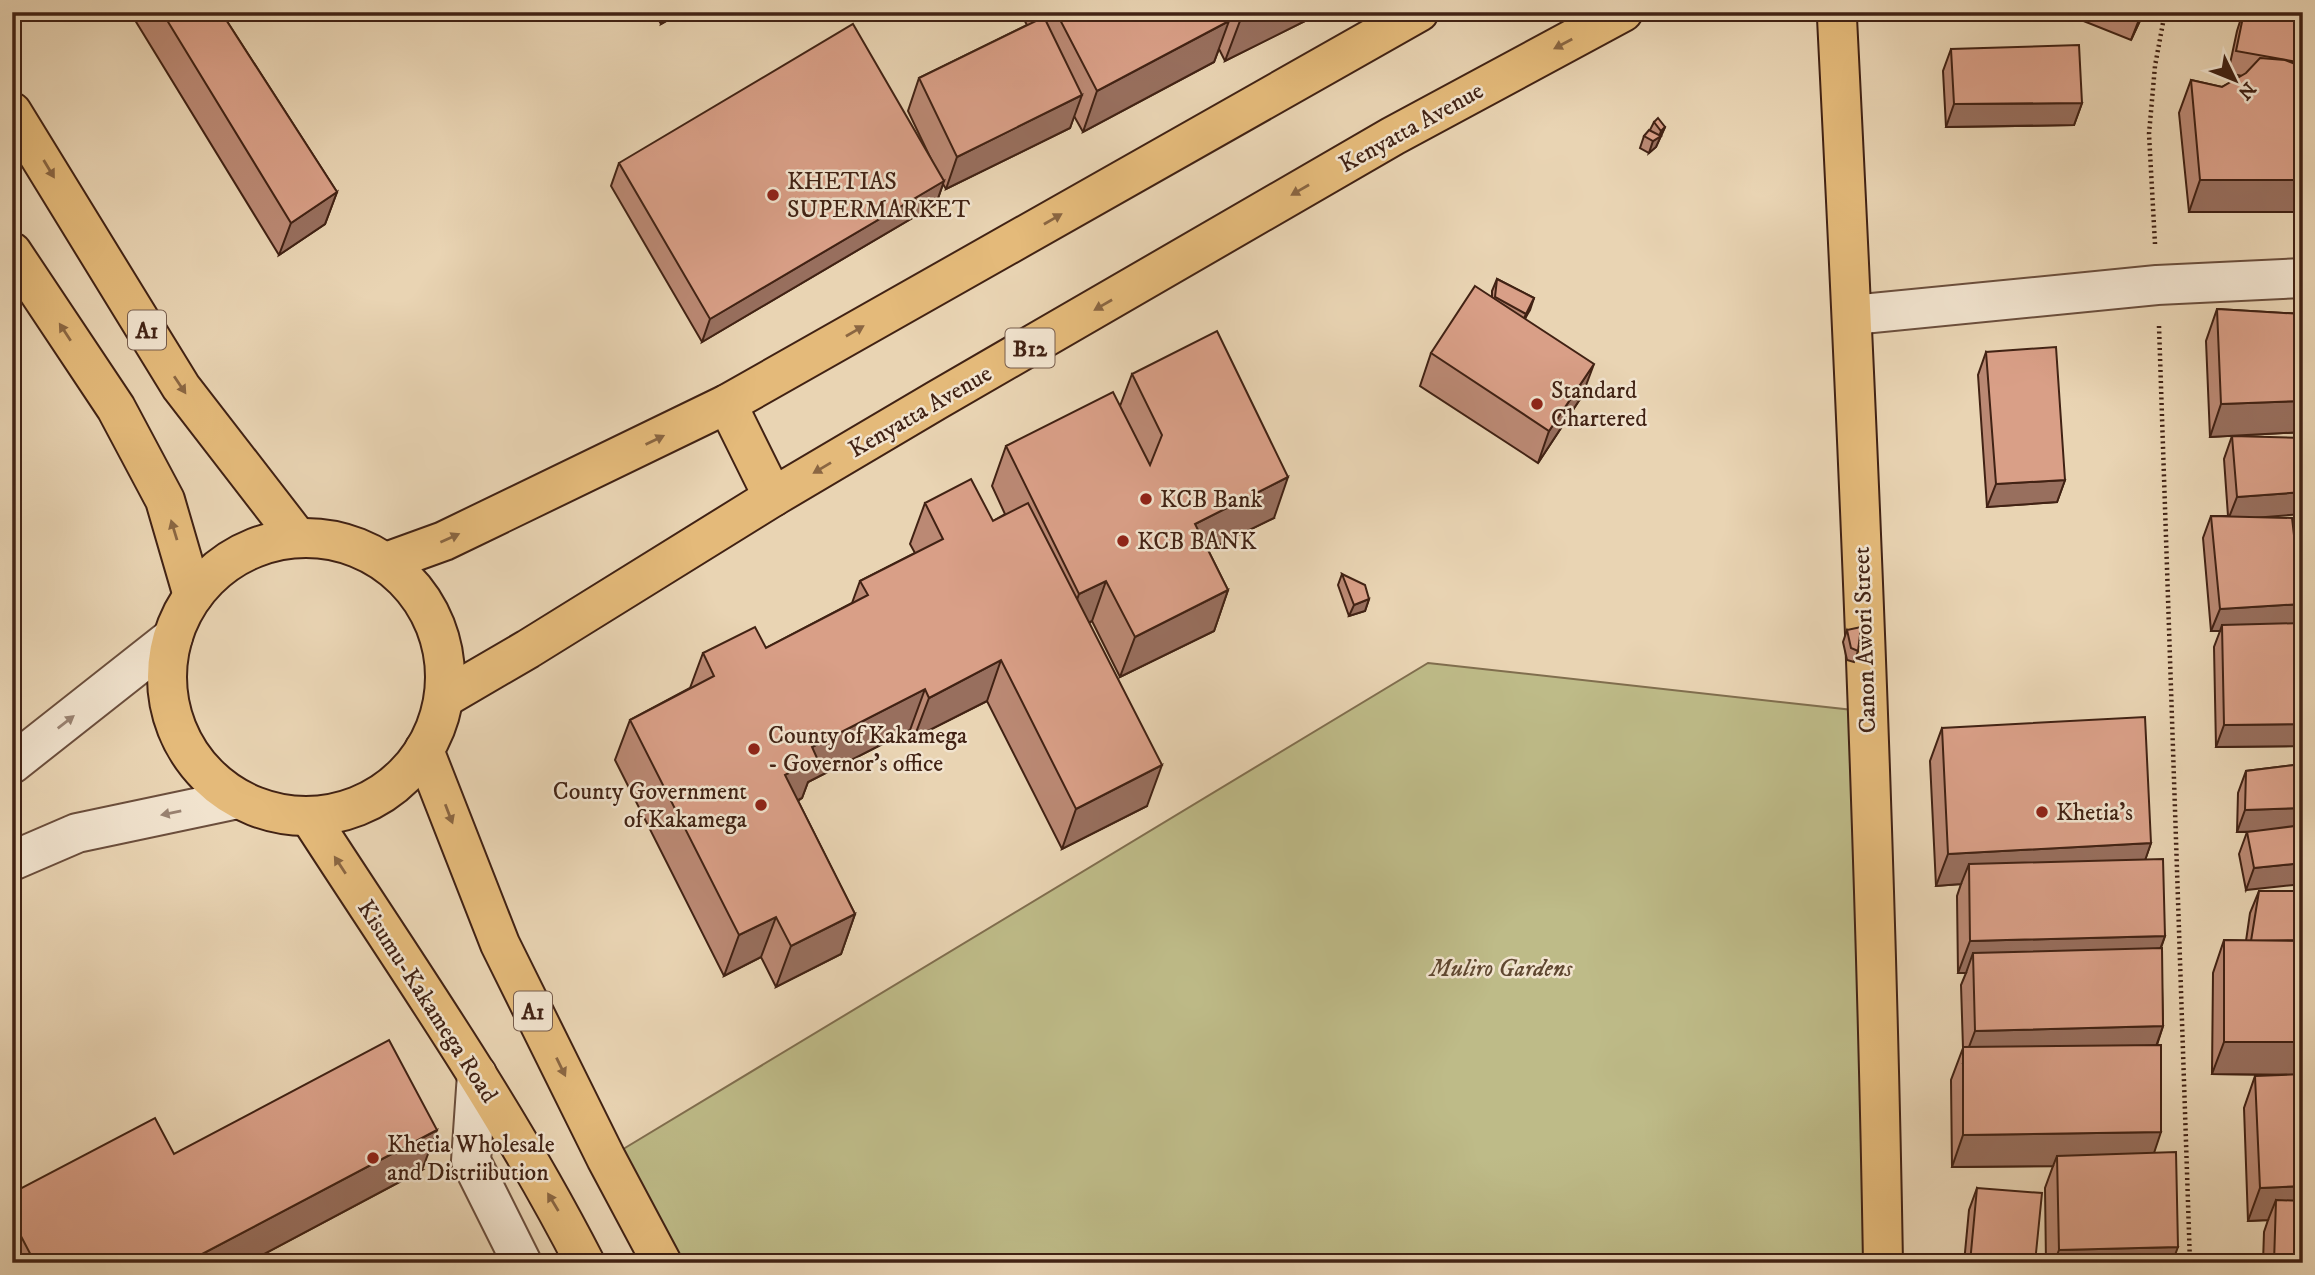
<svg xmlns="http://www.w3.org/2000/svg" width="2315" height="1275" font-family="'IM FELL DW Pica',serif">
  <rect width="100%" height="100%" fill="#e9d4b3"/>
  <filter id="stains"><feTurbulence type="fractalNoise" baseFrequency=".00286" numOctaves="4"/><feColorMatrix values="0 0 0 0 .2 0 0 0 0 .09 0 0 0 0 .02 0 0 0 .5 -.17"/></filter>
  <radialGradient id="worn" r=".72"><stop offset=".6" stop-color="#630" stop-opacity="0"/><stop offset="1" stop-color="#630" stop-opacity=".3"/></radialGradient>
  <polygon fill="#bebb88" stroke="#806e4e" stroke-width="2" points="1428,663 1871,712 1884,1263 664,1263 610,1157"/>
  <g fill="none" stroke-linecap="round" stroke-linejoin="round">
    <g stroke="#6b4e3c" stroke-width="42">
      <g id="minor">
        <polyline points="1852,315 2157,285 2303,278"/>
        <polyline points="12,764 173,637"/>
        <polyline points="12,861 77,833 238,799"/>
        <polyline points="477,1074 471,1161 522,1263"/>
      </g>
    </g>
    <g stroke="#412214" stroke-width="42">
      <path id="major" d="M1839,12L1837,18C1858,433 1876,848 1883,1263"/>
    </g>
    <g stroke="#412214" stroke-width="42">
      <g id="highway">
        <polyline points="12,112 181,387 297,537"/>
        <polyline points="12,252 116,408 165,500 193,596"/>
        <polyline points="727,404 773,497"/>
        <circle cx="306" cy="677" r="139"/>
        <polyline points="386,562 444,541 727,404 1419,12"/>
        <polyline points="444,698 528,649 773,497 937,400 1393,136 1623,12"/>
        <polyline points="424,750 500,944 606,1158 662,1263"/>
        <path d="M309,816C404,963 505,1107 585,1263"/>
      </g>
    </g>
    <g stroke="#412214" stroke-width="4.5" stroke-dasharray="2 3.5" stroke-linecap="butt">
      <polyline points="2155,244 2149,134 2155,66 2165,12"/>
      <polyline points="2159,326 2190,1263"/>
    </g>
    <use href="#minor" stroke="#f1e3ce" stroke-width="38"/>
    <use href="#major" stroke="#e4ba7a" stroke-width="38"/>
    <use href="#highway" stroke="#e4ba7a" stroke-width="38"/>
  </g>
  <g fill="#bb8974" stroke="#412214" stroke-width="2">
    <polygon points="130,12 221,12 337,192 325,224 279,255"/>
    <polygon points="654,12 682,12 661,24"/>
    <polygon points="1020,12 1323,12 1225,61 1219,49 1214,62 1083,132 1074,116 1070,128 946,189 943,184 936,204 702,342 611,186 619,163 931,159 908,111 919,78 1027,25"/>
    <polygon points="2061,12 2144,12 2131,40"/>
    <polygon points="2243,12 2266,12 2303,19 2303,212 2189,212 2179,113 2191,80 2222,87 2242,76 2228,73 2237,31"/>
    <polygon points="1951,49 2082,103 2074,125 1946,127 1943,71"/>
    <polygon points="1654,122 1665,127 1656,147 1649,153 1640,148 1644,136 1650,130"/>
    <polygon points="1497,279 1534,298 1525,319 1582,396 1538,463 1420,386 1431,353 1492,297 1492,291"/>
    <polygon points="2217,309 2303,314 2303,432 2210,437 2206,341"/>
    <polygon points="1986,352 2065,480 2057,502 1987,507 1978,375"/>
    <polygon points="1132,374 1274,518 1208,550 1228,590 1214,631 1120,677 1092,621 1089,623 1147,806 1062,849 987,701 914,738 910,730 808,782 802,798 798,801 855,914 841,954 776,987 761,957 724,976 615,760 630,720 690,688 703,653 766,648 852,603 860,581 915,553 910,544 925,503 993,521 1005,514 992,486 1006,446 1120,406"/>
    <polygon points="2232,436 2261,517 2302,604 2295,623 2303,623 2303,737 2300,746 2216,747 2214,647 2220,631 2211,631 2203,538 2211,516 2228,516 2224,459"/>
    <polygon points="1342,574 1369,599 1365,611 1349,616 1338,585"/>
    <polygon points="1847,630 1858,651 1854,662 1847,660 1843,642"/>
    <polygon points="1942,728 2151,843 2145,860 2165,936 2161,948 2163,1026 2157,1045 2154,1152 2172,1263 2046,1263 2045,1188 2053,1166 1952,1167 1951,1080 1963,1048 1961,985 1966,973 1958,973 1957,896 1961,884 1936,886 1930,761"/>
    <polygon points="2303,764 2246,890 2239,854 2247,832 2237,832 2238,793 2246,771"/>
    <polygon points="2259,891 2303,891 2303,1263 2263,1263 2264,1232 2268,1220 2248,1221 2244,1108 2255,1076 2284,1075 2212,1074 2213,973 2224,940 2246,941 2250,913"/>
    <polygon points="174,1154 422,1170 247,1263 12,1263 12,1193"/>
    <polygon points="1977,1188 2035,1263 1964,1263 1969,1210"/>
  </g>
  <g fill="#986f5e" stroke="#412214" stroke-width="2">
    <polygon points="665,12 682,12 661,24"/>
    <polygon points="1257,12 1323,12 1225,61 1240,21"/>
    <polygon points="2142,12 2144,12 2131,40"/>
    <polygon points="1229,21 1214,62 1083,132 1097,91"/>
    <polygon points="1082,95 1070,128 946,189 957,157"/>
    <polygon points="2082,103 2074,125 1946,127 1954,104"/>
    <polygon points="1665,127 1656,147 1649,153 1653,141 1659,137 1661,131"/>
    <polygon points="2200,180 2303,180 2303,212 2189,212"/>
    <polygon points="944,181 936,204 702,342 710,319"/>
    <polygon points="337,192 325,224 279,255 291,223"/>
    <polygon points="1534,298 1530,310 1521,325 1526,314"/>
    <polygon points="1594,364 1582,396 1538,463 1549,431"/>
    <polygon points="2303,401 2303,432 2210,437 2221,404"/>
    <polygon points="1288,477 1274,518 1180,564 1195,524"/>
    <polygon points="2065,480 2057,502 1987,507 1996,484"/>
    <polygon points="2303,492 2303,514 2228,520 2237,497"/>
    <polygon points="1106,581 1092,621 1065,635 1079,594"/>
    <polygon points="1228,590 1214,631 1120,677 1135,637"/>
    <polygon points="1369,599 1365,611 1349,616 1354,605"/>
    <polygon points="2302,604 2294,627 2222,625 2220,631 2211,631 2220,609"/>
    <polygon points="1001,660 987,701 914,738 929,698"/>
    <polygon points="925,689 910,730 808,782 802,798 770,815 785,775 812,747"/>
    <polygon points="2303,724 2303,737 2300,746 2216,747 2224,725"/>
    <polygon points="1162,765 1147,806 1062,849 1076,809"/>
    <polygon points="2303,808 2303,830 2237,832 2245,810"/>
    <polygon points="2151,843 2140,875 1969,864 1961,884 1936,886 1948,854"/>
    <polygon points="2303,863 2303,884 2246,890 2254,868"/>
    <polygon points="855,914 841,954 776,987 791,946"/>
    <polygon points="776,917 761,957 724,976 739,935"/>
    <polygon points="2165,936 2153,968 1973,953 1966,973 1958,973 1970,941"/>
    <polygon points="2163,1026 2152,1058 1963,1063 1975,1031"/>
    <polygon points="2224,1042 2303,1042 2303,1075 2212,1074"/>
    <polygon points="437,1130 422,1170 247,1263 185,1263"/>
    <polygon points="2161,1132 2150,1165 2057,1156 2053,1166 1952,1167 1963,1135"/>
    <polygon points="2303,1186 2303,1218 2276,1200 2268,1220 2248,1221 2260,1188"/>
    <polygon points="2178,1247 2172,1263 2054,1263 2059,1250"/>
  </g>
  <g fill="#d99f87" stroke="#412214" stroke-width="2">
    <polygon points="162,12 221,12 337,192 291,223"/>
    <polygon points="1056,12 1224,12 1229,21 1097,91"/>
    <polygon points="1236,12 1257,12 1240,21"/>
    <polygon points="2244,12 2266,12 2303,19 2303,63 2236,51"/>
    <polygon points="1044,17 1082,95 957,157 919,78"/>
    <polygon points="853,24 944,181 710,319 619,163"/>
    <polygon points="2079,45 2082,103 1954,104 1951,49"/>
    <polygon points="2260,58 2285,60 2303,67 2303,180 2200,180 2191,80 2222,87 2246,73"/>
    <polygon points="1658,118 1665,127 1661,131 1654,122"/>
    <polygon points="1649,130 1661,136 1653,141 1644,136"/>
    <polygon points="1497,279 1534,298 1526,314 1495,297"/>
    <polygon points="1475,286 1594,364 1549,431 1431,353"/>
    <polygon points="2217,309 2303,314 2303,401 2221,404"/>
    <polygon points="1217,331 1288,477 1195,524 1228,590 1135,637 1106,581 1079,594 1006,446 1113,392 1150,465 1162,435 1132,374"/>
    <polygon points="2056,347 2065,480 1996,484 1986,352"/>
    <polygon points="2232,436 2303,438 2303,492 2237,497"/>
    <polygon points="971,479 993,521 1028,503 1162,765 1076,809 1001,660 929,698 925,689 812,747 817,758 785,775 855,914 791,946 776,917 739,935 630,720 714,676 703,653 755,627 766,648 868,595 860,581 943,539 925,503"/>
    <polygon points="2211,516 2292,518 2302,604 2220,609"/>
    <polygon points="1342,574 1365,585 1369,599 1354,605"/>
    <polygon points="2303,623 2303,724 2224,725 2222,625"/>
    <polygon points="1861,627 1858,651 1851,648 1847,630"/>
    <polygon points="2145,717 2151,843 1948,854 1942,728"/>
    <polygon points="2303,764 2303,808 2245,810 2246,771"/>
    <polygon points="2303,825 2303,863 2254,868 2247,832"/>
    <polygon points="2163,859 2165,936 1970,941 1969,864"/>
    <polygon points="2259,891 2303,891 2303,940 2251,941"/>
    <polygon points="2224,940 2303,941 2303,1042 2224,1042"/>
    <polygon points="2162,948 2163,1026 1975,1031 1973,953"/>
    <polygon points="389,1040 437,1130 185,1263 35,1263 12,1219 12,1193 155,1118 174,1154"/>
    <polygon points="2161,1045 2161,1132 1963,1135 1963,1047"/>
    <polygon points="2303,1074 2303,1186 2260,1188 2255,1076"/>
    <polygon points="2176,1152 2178,1247 2059,1250 2057,1156"/>
    <polygon points="1977,1188 2042,1193 2035,1263 1970,1263"/>
    <polygon points="2276,1200 2303,1201 2303,1263 2274,1263"/>
  </g>
  <defs><path id="oneway-solid" d="M-6-.8H1V-3.2L6.5 0L1 3.2V.8H-6Z" transform="scale(1.75)"/></defs>
  <g fill="#8a6642">
    <use href="#oneway-solid" transform="translate(1563 44) rotate(152)"/>
    <use href="#oneway-solid" transform="translate(49 169) rotate(59)"/>
    <use href="#oneway-solid" transform="translate(1300 190) rotate(150)"/>
    <use href="#oneway-solid" transform="translate(1053 219) rotate(-30)"/>
    <use href="#oneway-solid" transform="translate(1103 305) rotate(150)"/>
    <use href="#oneway-solid" transform="translate(855 331) rotate(-30)"/>
    <use href="#oneway-solid" transform="translate(65 332) rotate(-123)"/>
    <use href="#oneway-solid" transform="translate(180 385) rotate(56)"/>
    <use href="#oneway-solid" transform="translate(655 440) rotate(-26)"/>
    <use href="#oneway-solid" transform="translate(822 468) rotate(149)"/>
    <use href="#oneway-solid" transform="translate(174 530) rotate(-107)"/>
    <use href="#oneway-solid" transform="translate(450 538) rotate(-24)"/>
    <use href="#oneway-solid" transform="translate(449 814) rotate(69)"/>
    <use href="#oneway-solid" transform="translate(340 865) rotate(-123)"/>
    <use href="#oneway-solid" transform="translate(561 1067) rotate(64)"/>
    <use href="#oneway-solid" transform="translate(553 1202) rotate(-121)"/>
  </g>
  <g fill="#998271">
    <use href="#oneway-solid" transform="translate(66 722) rotate(-38)"/>
    <use href="#oneway-solid" transform="translate(171 813) rotate(168)"/>
  </g>
  <g fill="#8f2418" stroke="#f1e3ce" stroke-width="2.5">
    <circle cx="773" cy="195" r="7"/>
    <circle cx="1537" cy="404" r="7"/>
    <circle cx="1146" cy="499" r="7"/>
    <circle cx="1123" cy="541" r="7"/>
    <circle cx="754" cy="749" r="7"/>
    <circle cx="761" cy="805" r="7"/>
    <circle cx="2042" cy="812" r="7"/>
    <circle cx="373" cy="1158" r="7"/>
  </g>
  <g text-anchor="middle" stroke-width="5" stroke-linejoin="round" paint-order="stroke">
    <g fill="#f1e3ce" stroke="#765c4c" stroke-width="2">
      <rect x="128" y="310.5" width="38" height="39" rx="5"/>
      <rect x="1005.5" y="328.5" width="49" height="39" rx="5"/>
      <rect x="514" y="991.5" width="38" height="39" rx="5"/>
    </g>
    <g font-size="23" font-weight="bold" fill="#412214">
      <text x="147" y="338">A1</text>
      <text x="1030" y="356">B12</text>
      <text x="533" y="1019">A1</text>
    </g>
    <g font-size="24" fill="#412214" stroke="#f1e3ce">
      <text transform="translate(1411 127) rotate(-29)" y="8">Kenyatta Avenue</text>
      <text transform="translate(920 411) rotate(-30)" y="8">Kenyatta Avenue</text>
      <text transform="translate(1864 640) rotate(-92)" y="8">Canon Awori Street</text>
      <text transform="translate(428 1001) rotate(57)" y="8">Kisumu-Kakamega Road</text>
    </g>
    <g font-size="24" fill="#412214" stroke="#f1e3ce" text-anchor="start">
      <text x="787" y="189">KHETIAS<tspan x="787" dy="28">SUPERMARKET</tspan></text>
      <text x="1551" y="398">Standard<tspan x="1551" dy="28">Chartered</tspan></text>
      <text x="1160" y="507">KCB Bank</text>
      <text x="1137" y="549">KCB BANK</text>
      <text x="768" y="743">County of Kakamega<tspan x="768" dy="28">- Governor's office</tspan></text>
      <text x="747" y="799" text-anchor="end">County Government<tspan x="747" dy="28">of Kakamega</tspan></text>
      <text x="2056" y="820">Khetia's</text>
      <text x="387" y="1152">Khetia Wholesale<tspan x="387" dy="28">and Distriibution</tspan></text>
    </g>
    <g font-size="24" font-style="italic" fill="#604831" stroke="#f1e3ce">
      <text x="1501" y="976">Muliro Gardens</text>
    </g>
  </g>
  <rect width="2315" height="1275" fill="none" stroke="#e9d4b3" stroke-width="42"/>
  <rect x="14" y="14" width="2287" height="1247" fill="none" stroke="#412214" stroke-width="3.5"/>
  <rect x="21" y="21" width="2273" height="1233" fill="none" stroke="#412214" stroke-width="2"/>
  <g transform="translate(2235 80) rotate(133)" stroke="#f1e3ce" stroke-width="5" paint-order="stroke">
  <path d="M0-5L12 26L0 18L-12 26Z" fill="#412214"/>
  <text y="-10" font-size="19" font-weight="bold" text-anchor="middle" fill="#412214">N</text>
  </g>
  <rect width="100%" height="100%" filter="url(#stains)"/>
  <rect width="100%" height="100%" fill="url(#worn)"/>
</svg>
